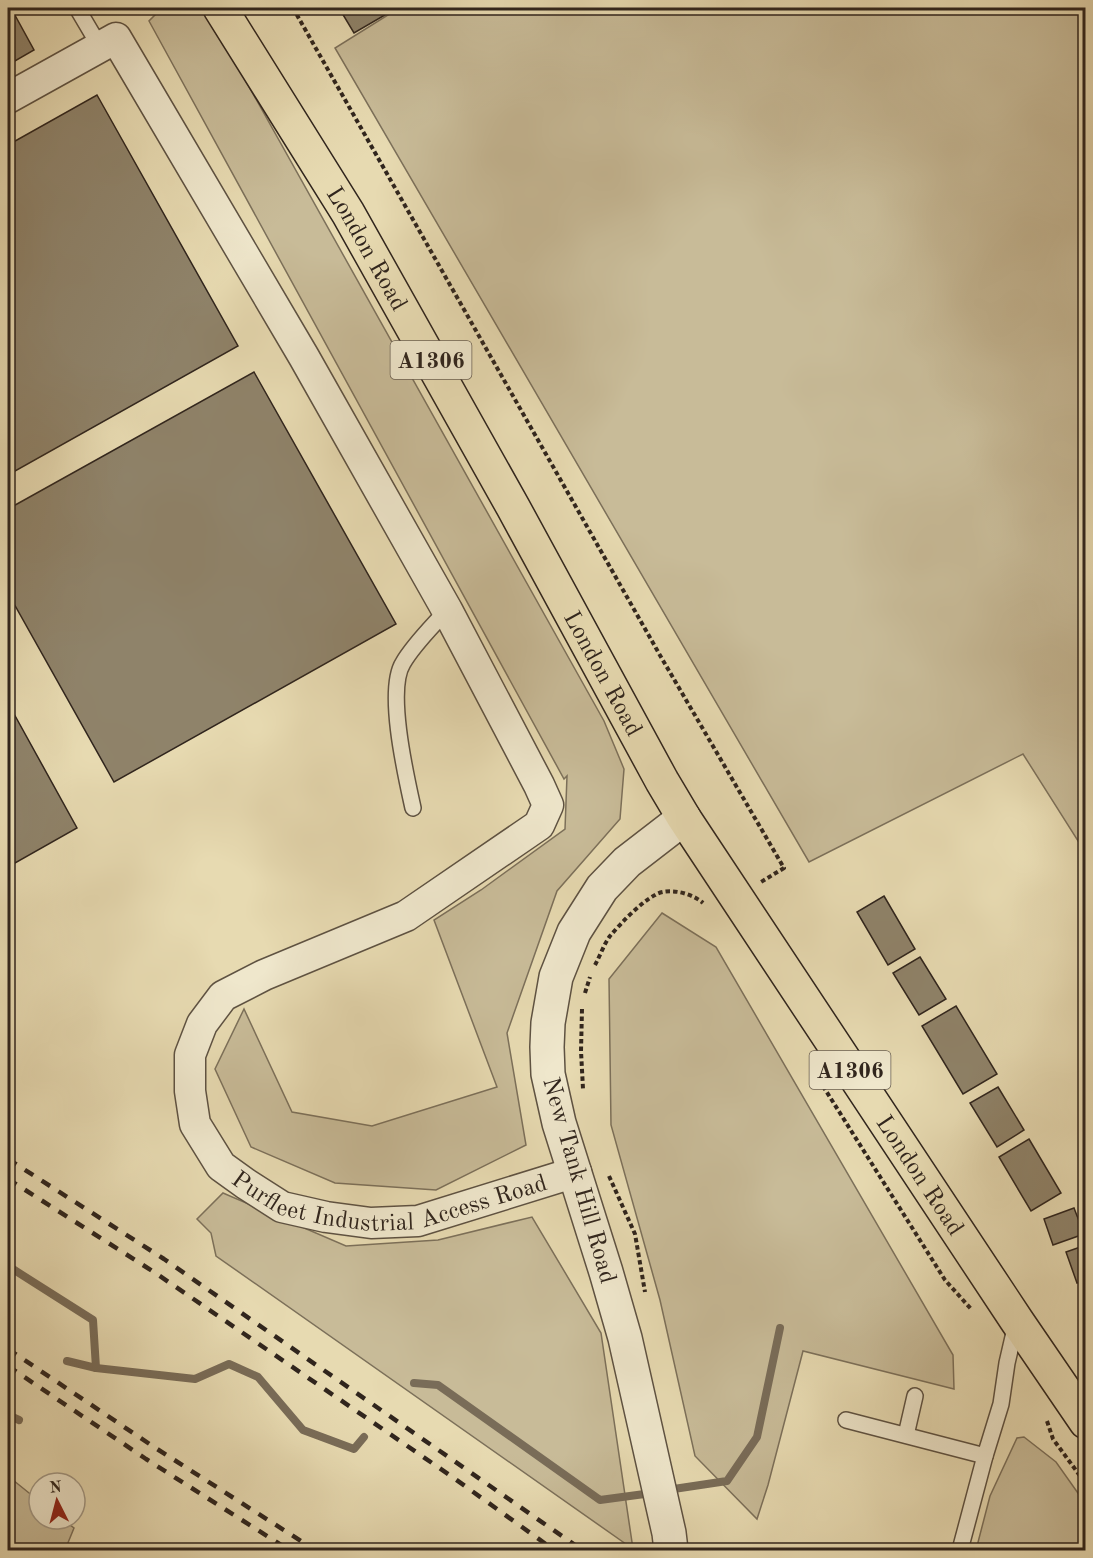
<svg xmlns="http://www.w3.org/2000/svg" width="1093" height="1558" font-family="'Old Standard TT',serif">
  <rect width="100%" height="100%" fill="#e7dab1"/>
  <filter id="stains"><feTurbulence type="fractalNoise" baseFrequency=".00333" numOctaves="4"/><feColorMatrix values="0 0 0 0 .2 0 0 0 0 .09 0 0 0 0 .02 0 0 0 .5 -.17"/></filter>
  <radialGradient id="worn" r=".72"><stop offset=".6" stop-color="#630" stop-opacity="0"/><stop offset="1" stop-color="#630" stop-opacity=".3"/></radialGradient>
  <g fill="#c8bb98" stroke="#7c705a" stroke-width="1.5">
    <polygon points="162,8 205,8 604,721 624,769 620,819 557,891 507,1033 526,1145 436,1190 335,1183 251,1147 215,1069 244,1009 292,1112 372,1126 497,1087 434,920 481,890 565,829 567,776 564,779 149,21"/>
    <polygon points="399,8 1085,8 1085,852 1023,754 809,862 335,48"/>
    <polygon points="662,913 716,947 953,1355 954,1389 803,1351 768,1485 757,1519 695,1456 660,1300 611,1125 609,979"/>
    <polygon points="223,1193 346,1246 438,1240 532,1217 601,1333 633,1549 216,1256 211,1233 197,1219"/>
    <polygon points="1024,1437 1056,1462 1085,1503 1085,1550 976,1550 990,1496 1017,1438"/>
    <polygon points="8,1476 39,1501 39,1519 62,1519 74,1528 65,1550 8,1550"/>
  </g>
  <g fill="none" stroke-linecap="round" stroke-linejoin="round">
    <g stroke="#796c58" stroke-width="8">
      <polyline points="8,1266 93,1320 96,1368"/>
      <polyline points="67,1361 96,1368 195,1379 229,1364 258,1377 303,1430 354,1449 364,1437"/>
      <polyline points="414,1383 438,1385 600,1500 652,1493"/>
      <polyline points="8,1415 19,1420"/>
      <polyline points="667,1490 727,1481 757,1437 780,1328"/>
    </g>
  </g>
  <g fill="#8f836a" stroke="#30251d" stroke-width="1.5">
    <polygon points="8,8 11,8 34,50 8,65"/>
    <polygon points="339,8 397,8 354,33"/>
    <polygon points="97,95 238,346 8,475 8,145"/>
    <polygon points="254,372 396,624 114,782 8,593 8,509"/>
    <polygon points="8,703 77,828 8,867"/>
    <polygon points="884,896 915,949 888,965 857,912"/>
    <polygon points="920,957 946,999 919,1015 893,973"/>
    <polygon points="956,1006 997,1074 963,1094 922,1026"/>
    <polygon points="998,1087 1024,1130 997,1147 970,1103"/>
    <polygon points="1029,1139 1061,1193 1031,1211 999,1157"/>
    <polygon points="1074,1208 1084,1234 1053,1245 1044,1219"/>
    <polygon points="1086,1245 1086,1280 1077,1283 1066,1252"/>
  </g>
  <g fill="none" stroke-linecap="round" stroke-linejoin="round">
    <g stroke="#5e5242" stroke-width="18">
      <g id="service">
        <polyline points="77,8 100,47"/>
        <path d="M413,808C406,776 386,690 403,663C414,644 432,627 447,610"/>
        <polyline points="846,1420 985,1456"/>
        <polyline points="906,1435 915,1396"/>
        <polyline points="960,1550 985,1456 1001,1404 1007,1363 1016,1324"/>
      </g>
    </g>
    <g stroke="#5e5242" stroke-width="33">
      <g id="minor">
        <path id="s1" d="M8,98L116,38L304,357L447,610L539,785L548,805L539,825L406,916L264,975L223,996L202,1024L190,1055V1091L195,1124L221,1166L246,1184L282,1207L326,1217L371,1223L418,1221L576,1172"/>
      </g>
    </g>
    <g stroke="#5e5242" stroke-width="36">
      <polyline id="tertiary" points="671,1550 669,1533 625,1338 606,1272 559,1123 548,1074 547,1047 548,1023 556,977 574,932 602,888 627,862 684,818"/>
    </g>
    <g stroke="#30251d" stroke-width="36">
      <g id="primary">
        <path id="s2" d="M220,8L348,213L513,507L662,781L684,818L1017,1321L1086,1422"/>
      </g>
    </g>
    <g stroke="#30251d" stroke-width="4" stroke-dasharray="4.5 3" stroke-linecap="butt">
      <polyline points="293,8 661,657 784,868 761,882"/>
      <path d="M595,965C600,956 604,944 610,936C621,923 640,903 655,895C668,887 692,893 703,903"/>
      <polyline points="585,993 590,977"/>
      <polyline points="582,1009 581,1051 583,1089"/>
      <polyline points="811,1067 945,1280 972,1310"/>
      <polyline points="609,1176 635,1234 645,1292"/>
      <polyline points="1047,1421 1053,1439 1086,1484"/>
    </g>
    <use href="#service" stroke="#efe7cc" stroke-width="15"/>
    <use href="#minor" stroke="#efe7cc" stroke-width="30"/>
    <use href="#tertiary" stroke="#efe7cc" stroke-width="33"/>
    <use href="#primary" stroke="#e7dab1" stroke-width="33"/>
    <g stroke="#30251d" stroke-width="4.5" stroke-dasharray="10 10" stroke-linecap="butt">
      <polyline points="8,1159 164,1259 582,1550"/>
      <polyline points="8,1179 157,1274 451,1476 554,1550"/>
      <polyline points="8,1349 154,1447 315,1550"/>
      <polyline points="8,1366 146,1459 289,1550"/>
    </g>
  </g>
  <g text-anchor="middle" stroke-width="5" stroke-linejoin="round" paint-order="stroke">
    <g fill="#efe7cc" stroke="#695f52" stroke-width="1.5">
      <rect x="390.5" y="341" width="81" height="38" rx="4.5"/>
      <rect x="809.5" y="1051" width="81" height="38" rx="4.5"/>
    </g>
    <g font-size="22" font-weight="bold" fill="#30251d">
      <text x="431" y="368">A1306</text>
      <text x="850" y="1078">A1306</text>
    </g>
    <g font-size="24" fill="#30251d" stroke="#efe7cc">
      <text dy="8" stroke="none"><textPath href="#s2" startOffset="282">London Road</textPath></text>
      <text dy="8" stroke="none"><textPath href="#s2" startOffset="768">London Road</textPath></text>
      <text dy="8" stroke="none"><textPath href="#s1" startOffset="1755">Purfleet Industrial Access Road</textPath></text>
      <text dy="8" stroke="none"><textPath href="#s2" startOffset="1362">London Road</textPath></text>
      <text transform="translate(580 1180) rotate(74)" y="8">New Tank Hill Road</text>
    </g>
  </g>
  <rect width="1093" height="1558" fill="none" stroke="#e7dab1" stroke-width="30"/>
  <rect x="9" y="9" width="1075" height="1540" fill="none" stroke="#30251d" stroke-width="3"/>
  <rect x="15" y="15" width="1063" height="1528" fill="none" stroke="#30251d" stroke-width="1.5"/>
  <g transform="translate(57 1501) rotate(354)"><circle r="28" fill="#efe7cc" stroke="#a39986" stroke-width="1.5"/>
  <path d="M0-4.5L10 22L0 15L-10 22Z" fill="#8f2418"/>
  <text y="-9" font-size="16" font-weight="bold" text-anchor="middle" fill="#30251d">N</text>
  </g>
  <rect width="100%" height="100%" filter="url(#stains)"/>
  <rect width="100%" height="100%" fill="url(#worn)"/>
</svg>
